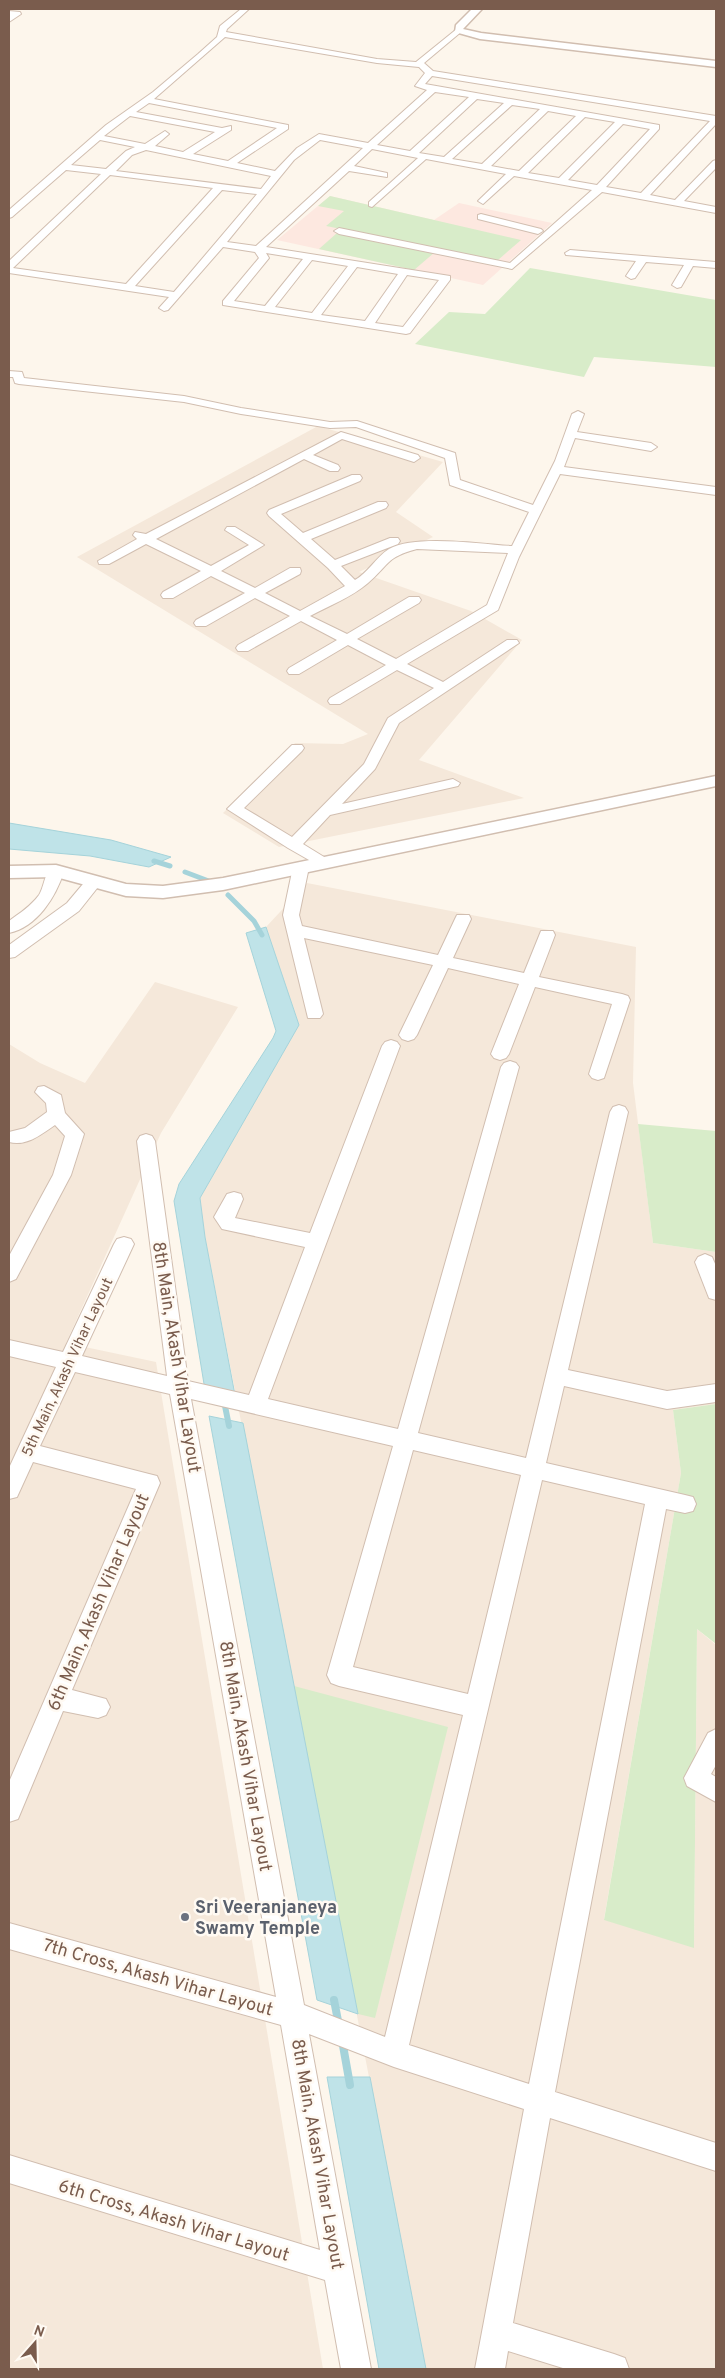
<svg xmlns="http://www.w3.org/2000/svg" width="725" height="2378" font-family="Overpass,sans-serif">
  <rect width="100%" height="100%" fill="#fdf6ec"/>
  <g fill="#f5e8da">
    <polygon points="318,426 443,462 396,512 433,537 359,572 471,611 522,640 419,760 524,798 279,847 223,813 295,743 343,744 368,734 77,557"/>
    <polygon points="307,883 636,947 633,1083 653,1243 716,1252 716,1404 673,1410 681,1473 604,1919 694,1947 697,1629 716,1645 716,2369 426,2369 205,1237 200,1198 299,1025 266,927"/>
    <polygon points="155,982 238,1007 161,1133 66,1343 156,1362 323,2369 9,2369 9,1044 40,1063 85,1083"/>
  </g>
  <polygon fill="#fde8e0" points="330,196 434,220 459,203 552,223 483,285 277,240"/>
  <g fill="#d8ecc9">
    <polygon points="330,196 521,240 498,260 326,226 344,211 318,206"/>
    <polygon points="337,233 435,252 414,270 319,249"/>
    <polygon points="530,268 716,300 716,367 594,357 584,377 415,344 449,312 485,314"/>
    <polygon points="638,1124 716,1131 716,1252 653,1243"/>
    <polygon points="716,1404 716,1644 697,1629 694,1948 604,1920 681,1473 673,1410"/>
    <polygon points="294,1686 448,1727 375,2018 358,2014"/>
  </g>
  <g fill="#bfe3e8" stroke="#a5d3da">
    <polygon points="9,823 111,840 171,857 149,867 90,856 9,849"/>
    <polygon points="266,927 299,1025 200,1198 205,1237 235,1395 205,1390 174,1201 179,1184 273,1038 276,1031 246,933"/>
    <polygon points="209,1416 243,1423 358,2014 317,2000"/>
    <polygon points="327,2077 370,2077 426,2369 379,2369"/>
  </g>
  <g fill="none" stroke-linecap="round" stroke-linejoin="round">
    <g stroke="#a5d3da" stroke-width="5">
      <polyline points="154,861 170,866"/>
      <polyline points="185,872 214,883"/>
      <polyline points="228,895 254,921 262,935"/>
    </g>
    <polyline stroke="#a5d3da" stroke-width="6" points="224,1401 229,1426"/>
    <g stroke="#a5d3da" stroke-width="8">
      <polyline points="334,2000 339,2026"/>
      <polyline points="342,2040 350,2085"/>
    </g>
    <g stroke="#d1beb0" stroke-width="2">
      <g id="minor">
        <path d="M241,9H249L227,29L226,32L377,59L416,62L458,28L462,30L461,32L424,63L433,71L716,116V124L650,195L675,200L713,161L716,160V168L684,201L716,207V213L602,192L512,269L339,234L334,231L339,228L510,263L592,190L514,176L483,204L478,201L480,199L506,174L426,159L372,207L369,206V202L418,158L372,149L354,166L387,173V177L349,171L266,247L450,276V280L410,333L406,334L223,305V301L259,258L255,252L223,247L168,310L164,311L159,308L169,297L9,273V261L101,174L66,170L12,217L9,218V210L106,125L153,92L198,54L217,37L220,26ZM225,37L377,63L419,67L425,73L415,86L427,90L368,143L319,134L297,148L275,171L237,163L288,129V125L154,99ZM432,76L710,121L641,193L606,187L659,129V125L425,84ZM435,92L469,97L410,151L377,145ZM477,99L504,103L444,157L419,153ZM149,103L277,128L228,161L193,154L231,130V126L222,128L136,112ZM512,105L540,109L482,164L452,159ZM548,111L576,116L519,171L491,166ZM130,116L215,132L183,152L155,146L169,134L165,131L145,144L104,136ZM585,117L615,122L559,178L528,173ZM623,124L650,129L597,185L568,180ZM100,140L135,147L126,151L106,169L71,165ZM320,140L363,148L256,246L227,242L294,160ZM146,150L271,176L261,189L116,171L132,155ZM110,175L213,188L126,284L13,268ZM222,190L257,194L174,292L135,286ZM266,253L303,259L265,306L234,301L269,258ZM312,260L348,266L312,313L275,307ZM357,267L398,274L365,321L321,315ZM407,275L439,280L403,327L375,323Z"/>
        <polygon points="9,11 20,12 21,14 9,22"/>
        <polygon points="481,214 541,229 543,231 538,234 478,219 478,215"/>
        <polygon points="570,250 716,262 716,268 693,266 681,287 677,288 672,285 684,265 646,262 635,278 631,279 626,276 636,261 566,255 565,253"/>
        <path d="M9,371L22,372L24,378L184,396L241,408L330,422L357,421L455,453L460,480L533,505L555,461L572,414L578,411L584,414L577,432L651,443L657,447L651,451L575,438L564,467L716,487V495L560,474L519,557L498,610L407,664L443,682L507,640H517L519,643L399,723L375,769L342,804L453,779L460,783L458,786L330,815L303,844L329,860L331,863L329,866L323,868L288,848L227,809L292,745H302L304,748L302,751L244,808L292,837L364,764L388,718L434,688L397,670L340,704H330L328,701L330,698L386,665L348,645L299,674H289L287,671L289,668L337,640L301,621L248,651H238L236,648L238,645L290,616L255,598L206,626H196L194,623L196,620L245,593L211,576L173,598H163L161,595L163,592L201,571L146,544L109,564H99L98,561L137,539L133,535L135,532L146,534L341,432L418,455L420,458L414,462L342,439L313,455L338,465L340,468L338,471H330L304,459L156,539L211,566L249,545L225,530L227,527H235L264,545L221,571L255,588L290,568H300L301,571L300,574L265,593L300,611L345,586L328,568L269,516L267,513L269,510L352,475H360L362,478L360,481L281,514L303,533L378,502H386L388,505L386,508L311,539L335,560L390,538H398L400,541L398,544L341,566L355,580C368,573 376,557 389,549C414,534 482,544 512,546L529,512L450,485L445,458L356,427L330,428L241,414L184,402L19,384L15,383L13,377H9ZM417,549L508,553L487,605L396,659L357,639L419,603L421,600L419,597H409L347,634L310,616C329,606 352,597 368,583C389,565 386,557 417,549Z"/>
        <polygon points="301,862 309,867 299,915 302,926 438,955 455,919 457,915 469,915 471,919 453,958 524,973 541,931 553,931 555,935 539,977 622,994 628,996 630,1000 604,1078 598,1080 592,1078 589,1074 612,1004 535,987 509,1054 506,1058 500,1060 494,1058 491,1054 519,984 448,968 417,1035 414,1039 408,1041 402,1039 399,1035 433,965 304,938 323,1014 320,1018 308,1018 283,915 293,867"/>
        <path d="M56,866L64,871C56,897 37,927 9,933V921C20,913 31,906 39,895C45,886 44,869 56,866Z"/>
        <polygon points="94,877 100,878 102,882 79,911 15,957 9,958 9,945 67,903 88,878"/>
        <path d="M391,1040L397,1042L400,1046L268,1399L398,1429L501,1067L504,1063L510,1061L516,1063L519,1067L418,1433L526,1458L610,1112L613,1107L619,1105L625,1107L628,1112L568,1370L667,1391L716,1384V1402L667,1409L564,1386L546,1463L685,1495L693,1497L696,1504L693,1511L685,1513L666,1509L555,2092L716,2143V2171L550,2118L513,2323L614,2354L625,2358L629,2369H566L508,2351L505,2369H475L524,2109L394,2067L309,2034L371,2369H341L325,2280L9,2183V2155L320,2250L281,2025L9,1949V1923L276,1997L170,1394L75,1372L40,1446L149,1474L157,1476L160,1483L72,1690L106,1699L110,1707L106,1715L98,1718L63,1711L18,1819L9,1822V1782L136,1489L33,1462L17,1497L9,1499V1468L56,1367L9,1356V1340L63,1352L114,1244L117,1239L124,1237L131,1239L134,1244L82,1356L167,1376L137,1141L140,1136L146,1134L152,1136L155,1141L188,1381L249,1395L305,1247L222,1229L214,1217L227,1194L234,1192L241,1194L243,1199L235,1218L310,1233L382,1046L385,1042ZM191,1399L393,1446L327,1675L331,1683L339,1686L463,1715L385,2037L304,2005ZM413,1450L521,1475L468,1694L353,1667ZM542,1480L645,1504L529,2084L409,2045Z"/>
        <path d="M44,1086L61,1095L65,1113L84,1134L71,1175L16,1279L9,1282V1256L53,1175L65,1136L55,1125C42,1134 26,1147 9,1142V1132L25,1128L47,1112L46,1103L35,1092L38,1087Z"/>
        <polygon points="705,1254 712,1257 716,1266 716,1300 709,1298 695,1262 698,1257"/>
        <polygon points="716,1729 716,1765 711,1774 716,1777 716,1802 687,1786 684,1778 708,1733"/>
      </g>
    </g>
    <g stroke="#d1beb0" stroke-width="3">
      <g id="tertiary">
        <polygon points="472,9 482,9 463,29 481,33 716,61 716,67 480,39 455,32 456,25"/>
        <polygon points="716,776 716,786 223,890 163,898 126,896 56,877 9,878 9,866 56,865 126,884 163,886 223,878"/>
      </g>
    </g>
    <use href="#minor" fill="#fff" fill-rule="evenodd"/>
    <use href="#tertiary" fill="#fff" fill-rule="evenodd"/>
  </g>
  <circle fill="#6b7280" stroke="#fffaf3" stroke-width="2" cx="185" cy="1917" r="5"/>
  <g text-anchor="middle" stroke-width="5" stroke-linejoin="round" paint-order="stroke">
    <g font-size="15" fill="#7a5c4d" stroke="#fffaf3">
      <text transform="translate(67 1367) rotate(-65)" y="5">5th Main, Akash Vihar Layout</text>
    </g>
    <g font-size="18" fill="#7a5c4d" stroke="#fffaf3">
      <text transform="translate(177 1357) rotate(81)" y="6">8th Main, Akash Vihar Layout</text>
      <text transform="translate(98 1602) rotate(-67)" y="6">6th Main, Akash Vihar Layout</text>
      <text transform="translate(246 1756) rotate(80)" y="6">8th Main, Akash Vihar Layout</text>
      <text transform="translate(158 1977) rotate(16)" y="6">7th Cross, Akash Vihar Layout</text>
      <text transform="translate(318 2154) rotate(80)" y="6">8th Main, Akash Vihar Layout</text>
      <text transform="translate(174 2220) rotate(17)" y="6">6th Cross, Akash Vihar Layout</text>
    </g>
    <g font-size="18" font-weight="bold" fill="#5b616d" stroke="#fffaf3" text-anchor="start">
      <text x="195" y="1913">Sri Veeranjaneya<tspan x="195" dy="21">Swamy Temple</tspan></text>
    </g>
  </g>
  <rect width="725" height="2378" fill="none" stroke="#7a5c4d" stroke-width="20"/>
  <g transform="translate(35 2343) rotate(20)" stroke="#fffaf3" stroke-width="4" paint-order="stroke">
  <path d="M0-4L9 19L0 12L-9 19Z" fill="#7a5c4d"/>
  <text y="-8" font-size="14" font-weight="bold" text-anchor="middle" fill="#7a5c4d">N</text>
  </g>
</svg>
